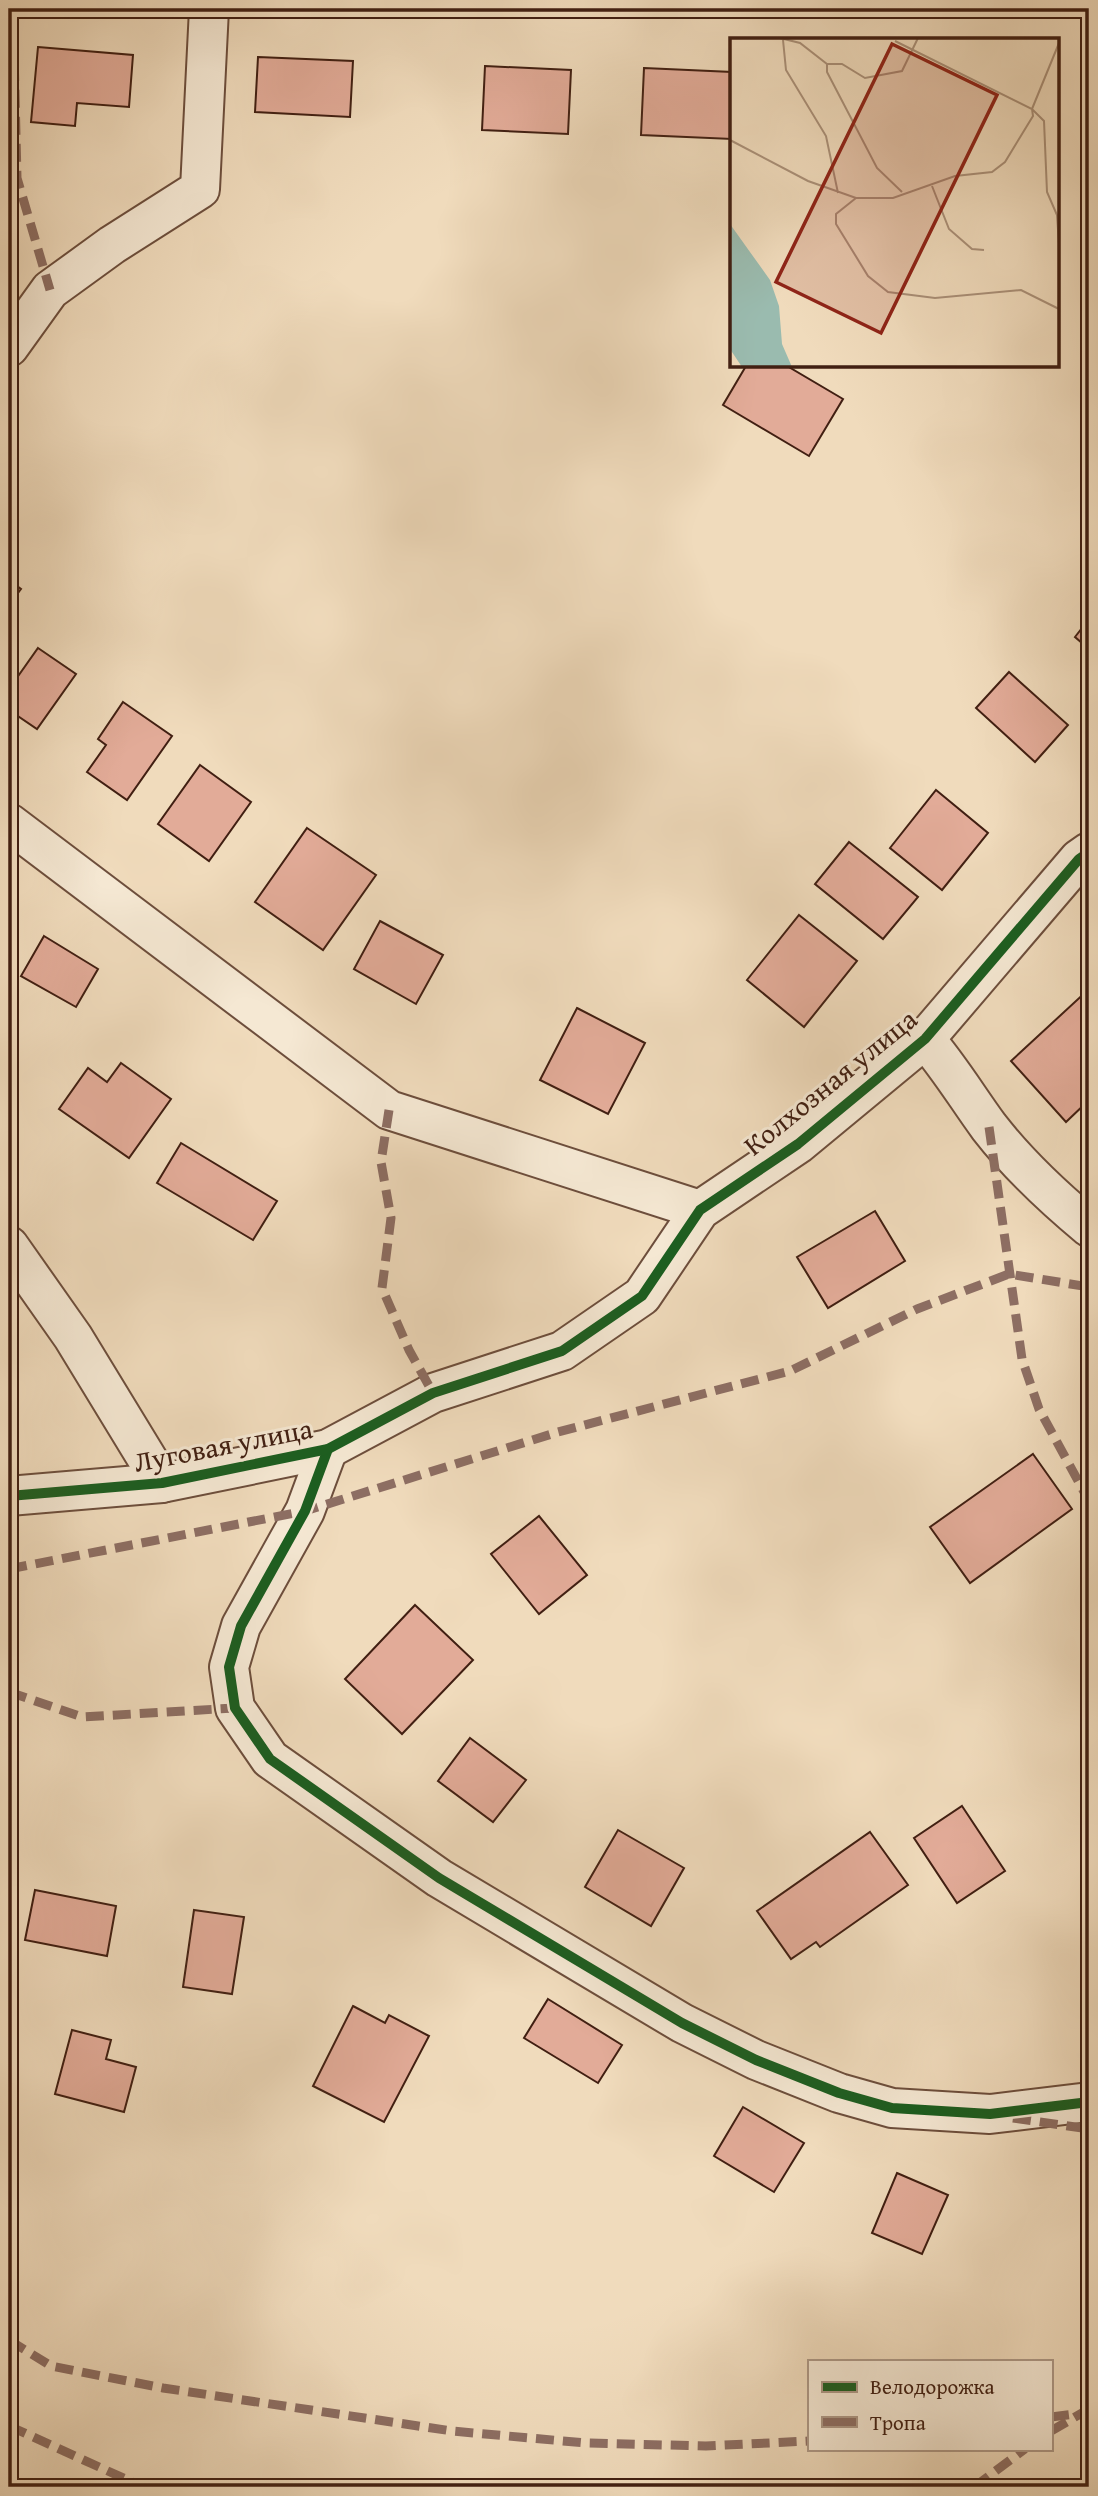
<svg xmlns="http://www.w3.org/2000/svg" width="1098" height="2496" font-family="'Gentium Book Plus',serif">
  <rect width="100%" height="100%" fill="#f0dbbc"/>
  <filter id="stains"><feTurbulence type="fractalNoise" baseFrequency=".00286" numOctaves="4"/><feColorMatrix values="0 0 0 0 .2 0 0 0 0 .09 0 0 0 0 .02 0 0 0 .5 -.17"/></filter>
  <radialGradient id="worn" r=".72"><stop offset=".6" stop-color="#630" stop-opacity="0"/><stop offset="1" stop-color="#630" stop-opacity=".3"/></radialGradient>
  <g fill="#e2ab98" stroke="#411f12" stroke-width="2">
    <polygon points="38,47 133,55 129,107 77,103 75,126 31,122"/>
    <polygon points="258,57 353,61 350,117 255,112"/>
    <polygon points="485,66 571,70 568,134 482,130"/>
    <polygon points="644,68 732,72 732,139 641,135"/>
    <polygon points="746,366 787,366 843,399 809,456 723,405"/>
    <polygon points="9,580 21,589 9,605"/>
    <polygon points="1089,619 1089,649 1075,637"/>
    <polygon points="38,648 76,674 37,729 9,710 9,689"/>
    <polygon points="1009,672 1068,725 1035,762 976,708"/>
    <polygon points="123,702 172,736 127,800 87,772 106,745 98,739"/>
    <polygon points="200,765 251,802 209,861 158,824"/>
    <polygon points="936,790 988,833 942,890 890,848"/>
    <polygon points="307,828 376,875 323,950 255,902"/>
    <polygon points="849,842 918,897 883,939 815,884"/>
    <polygon points="799,915 857,961 804,1027 747,980"/>
    <polygon points="380,921 443,955 416,1004 354,969"/>
    <polygon points="44,936 98,969 76,1007 21,976"/>
    <polygon points="1089,989 1089,1100 1066,1122 1011,1061"/>
    <polygon points="577,1008 645,1043 608,1114 540,1080"/>
    <polygon points="121,1063 171,1099 129,1158 59,1109 88,1068 107,1082"/>
    <polygon points="181,1143 277,1201 253,1240 157,1183"/>
    <polygon points="875,1211 905,1261 828,1308 797,1257"/>
    <polygon points="1033,1454 1072,1509 970,1583 930,1527"/>
    <polygon points="539,1516 587,1575 539,1614 491,1554"/>
    <polygon points="415,1605 473,1660 402,1734 345,1679"/>
    <polygon points="470,1738 526,1780 493,1822 438,1781"/>
    <polygon points="962,1806 1005,1871 957,1903 914,1838"/>
    <polygon points="618,1830 684,1868 651,1926 585,1887"/>
    <polygon points="870,1832 908,1885 820,1947 816,1942 791,1959 757,1911"/>
    <polygon points="35,1890 116,1906 107,1956 25,1940"/>
    <polygon points="194,1910 244,1917 232,1994 183,1987"/>
    <polygon points="548,1999 622,2045 598,2083 524,2038"/>
    <polygon points="353,2006 385,2023 389,2015 429,2036 384,2122 313,2086"/>
    <polygon points="72,2030 111,2040 106,2059 136,2067 124,2112 55,2094"/>
    <polygon points="743,2107 804,2143 774,2192 714,2156"/>
    <polygon points="897,2173 948,2195 922,2254 872,2233"/>
  </g>
  <g fill="none" stroke-linecap="round" stroke-linejoin="round">
    <g stroke="#6d4e3c" stroke-width="42">
      <g id="minor">
        <polyline points="9,347 50,290 112,245 200,189 209,9"/>
        <polyline points="9,823 389,1110 700,1210"/>
        <path d="M925,1039C950,1068 967,1097 989,1127C1017,1163 1054,1198 1089,1227"/>
        <polyline points="9,1246 73,1337 162,1483"/>
        <polyline points="328,1449 305,1511 241,1626 229,1667 235,1708 270,1759 439,1878 682,2023 756,2060 839,2093 892,2108 990,2114 1089,2102"/>
        <polyline points="9,1496 162,1483 328,1449 433,1393 562,1351 642,1296 700,1210 798,1144 925,1039 1079,859 1089,852"/>
      </g>
    </g>
    <use href="#minor" stroke="#f5e8d3" stroke-width="38"/>
    <g stroke="#8d6e63" stroke-width="9" stroke-dasharray="18 9" stroke-linecap="butt">
      <polyline points="13,9 17,178 50,290"/>
      <polyline points="389,1110 381,1162 391,1218 382,1288 409,1350 433,1393"/>
      <polyline points="989,1127 1022,1359 1039,1409 1089,1501"/>
      <polyline points="9,1569 305,1511 558,1432 790,1371 917,1309 1009,1274 1089,1287"/>
      <polyline points="9,1692 82,1717 235,1708"/>
      <polyline points="1013,2118 1089,2129"/>
      <polyline points="9,2340 51,2366 163,2388 452,2431 586,2443 706,2446 809,2441"/>
      <polyline points="1051,2417 1075,2414"/>
      <polyline points="9,2426 143,2487"/>
      <polyline points="1051,2431 1089,2409"/>
      <polyline points="974,2487 1025,2449"/>
    </g>
    <g stroke="#f5e8d3" stroke-width="15">
      <g id="cycleway">
        <polyline points="328,1449 305,1511 241,1626 229,1667 235,1708 270,1759 439,1878 682,2023 756,2060 839,2093 892,2108 990,2114 1089,2102"/>
        <polyline points="9,1496 162,1483 328,1449 433,1393 562,1351 642,1296 700,1210 798,1144 925,1039 1079,859 1089,852"/>
      </g>
    </g>
    <use href="#cycleway" stroke="#1b5e20" stroke-width="10"/>
  </g>
  <g text-anchor="middle" stroke-width="6" stroke-linejoin="round" paint-order="stroke">
    <g font-size="28" fill="#411f12" stroke="#f5e8d3">
      <text transform="translate(830 1082) rotate(-39)" y="10">Колхозная улица</text>
      <text transform="translate(223 1445) rotate(-11)" y="10">Луговая улица</text>
    </g>
  </g>
  <g transform="translate(730 38)">
    <rect width="329" height="329" fill="#f0dbbc"/>
    <path d="M0,186L40,242L49,268L52,306L62,329H12L0,311Z" fill="#9abbaf"/>
    <path fill="none" stroke="#aa9078" stroke-width="2" d="M50,0L70,5L97,26H112L135,40L172,33L188,0M53,2L56,32L96,98L108,155M165,3L302,71L314,83L317,154L327,177L329,206M97,26V34L147,130L172,154M0,102L78,143L126,160H163L225,138L262,134L275,124L303,78L302,71L329,5M202,148L219,191L242,211L254,212M126,160L106,176V186L138,238L158,254L205,260L291,252L329,271"/>
    <path fill="#8f2418" fill-opacity="0.15" stroke="#8f2418" stroke-width="3.5" d="M162,6L267,57L151,295L46,244Z"/>
    <rect width="329" height="329" fill="none" stroke="#411f12" stroke-width="3.5"/>
  </g>
  <rect width="1098" height="2496" fill="none" stroke="#f0dbbc" stroke-width="35"/>
  <rect x="10" y="10" width="1077" height="2475" fill="none" stroke="#411f12" stroke-width="3.5"/>
  <rect x="18" y="18" width="1063" height="2461" fill="none" stroke="#411f12" stroke-width="2"/>
  <rect x="808" y="2360" width="245" height="91" fill="#f5e8d3" stroke="#ad9886" stroke-width="2"/>
  <rect x="822" y="2382" width="35" height="10" fill="#1b5e20" stroke="#ad9886" stroke-width="2"/>
  <text x="870" y="2394" font-size="21" fill="#411f12">Велодорожка</text>
  <rect x="822" y="2417" width="35" height="10" fill="#8d6e63" stroke="#ad9886" stroke-width="2"/>
  <text x="870" y="2430" font-size="21" fill="#411f12">Тропа</text>
  <rect width="100%" height="100%" filter="url(#stains)"/>
  <rect width="100%" height="100%" fill="url(#worn)"/>
</svg>
